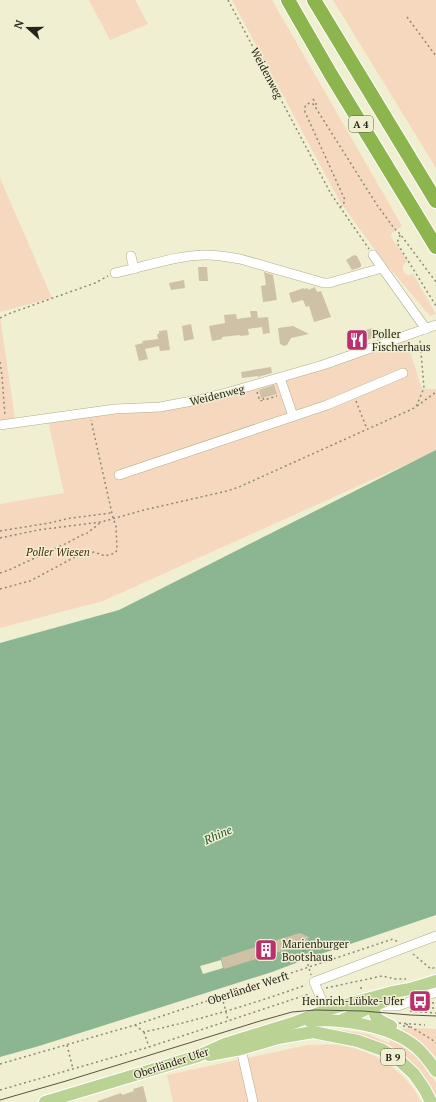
<svg xmlns="http://www.w3.org/2000/svg" width="436" height="1102" font-family="'PT Serif',serif">
  <rect width="100%" height="100%" fill="#f0efd2"/>
  <g fill="#f6d8bf">
    <polygon points="89,0 135,0 148,24 110,40"/>
    <path d="M232,0H272L402,226L392,233L391,237L408,261L403,265C402,272 406,277 413,274L436,314L430,316L381,258L340,202Z"/>
    <polygon points="333,0 436,0 436,168"/>
    <polygon points="0,178 52,298 0,312"/>
    <polygon points="0,316 15,419 0,421"/>
    <polygon points="406,339 422,389 436,389 436,451 103,601 0,628 0,504 64,493 48,421 118,411 166,409"/>
    <polygon points="414,1028 436,1029 436,1062 413,1037 401,1029"/>
    <polygon points="342,1030 368,1034 389,1043 390,1040 403,1046 414,1055 427,1068 436,1083 436,1097 427,1081 412,1064 399,1053 341,1032"/>
    <path d="M308,1045C318,1045 329,1044 339,1045C368,1049 396,1065 413,1088C416,1092 418,1097 421,1102H173L167,1075Z"/>
  </g>
  <polygon fill="#8cb692" points="436,450 436,915 309,958 272,972 39,1046 0,1057 0,643 119,610"/>
  <polygon fill="#f0efd2" points="221,960 223,968 203,974 200,966"/>
  <g fill="#cec1a6">
    <polygon points="354,255 357,256 361,264 361,267 352,270 346,260"/>
    <polygon points="198,267 207,267 208,281 199,281"/>
    <polygon points="264,272 273,275 277,300 263,302 261,286 266,285"/>
    <polygon points="184,280 185,288 171,290 169,283"/>
    <polygon points="315,287 317,292 321,291 331,317 314,322 309,306 306,307 303,300 292,303 289,293 304,288 304,289 308,288 308,290"/>
    <polygon points="250,311 257,311 258,318 268,317 270,333 263,334 262,327 248,329 249,335 240,336 240,335 222,337 222,339 212,341 209,326 225,323 224,315 236,314 237,319 251,317"/>
    <polygon points="191,324 194,339 184,341 182,326"/>
    <polygon points="293,326 309,334 291,338 287,345 284,346 280,344 278,328"/>
    <polygon points="372,328 376,337 349,346 346,337"/>
    <polygon points="167,330 170,350 160,351 159,346 145,349 148,359 139,361 135,345 143,343 142,341 158,339 157,334 159,334 159,331"/>
    <polygon points="271,367 272,373 258,377 258,376 242,378 241,372"/>
    <polygon points="274,385 277,394 261,398 259,390"/>
    <polygon points="300,933 309,937 304,944 224,969 221,958"/>
    <polygon points="143,1086 147,1102 98,1102 98,1101 121,1093 122,1095 134,1091 133,1089"/>
  </g>
  <g fill="none" stroke-linecap="round" stroke-linejoin="round">
    <g stroke="#adac90" stroke-width="10">
      <g id="minor">
        <polyline points="373,255 426,329"/>
        <polyline points="131,256 134,269"/>
        <path d="M115,273C144,267 177,255 206,255C217,255 229,257 240,259L324,283H329L382,268"/>
        <polyline points="280,378 293,416"/>
        <polyline points="0,425 115,409 160,407 197,400 226,393 323,365 436,325"/>
        <polyline points="119,475 327,405 403,373"/>
        <polyline points="376,1006 398,1006 436,992"/>
        <polyline points="326,1010 314,982 436,936"/>
        <polyline points="241,1049 253,1102"/>
      </g>
    </g>
    <g stroke="#fff" stroke-width="14">
      <g id="major">
        <path d="M375,1006C372,1019 381,1021 391,1026"/>
        <path d="M309,1021C341,1018 391,1026 416,1047C424,1054 430,1062 436,1071"/>
        <polyline points="340,1021 391,998"/>
        <polyline points="209,1055 241,1049 278,1038 313,1032 358,1041 383,1050 400,1061 414,1074 425,1090 431,1102"/>
        <polyline points="45,1102 198,1056 225,1044 296,1022 326,1010 393,992 410,989 436,981"/>
      </g>
    </g>
    <g stroke="#fff" stroke-width="16">
      <g id="highway">
        <polyline points="288,0 330,73 436,247"/>
        <polyline points="314,0 436,201"/>
      </g>
    </g>
    <g stroke="#8b8a76" stroke-width="1.5" stroke-dasharray="2 3" stroke-linecap="butt">
      <polyline points="228,0 331,194 369,249"/>
      <polyline points="407,17 436,56"/>
      <polyline points="313,99 316,103 316,107"/>
      <path d="M340,207L343,205L345,200L305,112C304,106 306,103 312,103L314,105L377,205L394,228L400,234L436,282"/>
      <polyline points="400,235 397,243 436,306"/>
      <polyline points="0,318 8,314 95,283 108,276"/>
      <polyline points="0,362 2,376 5,416"/>
      <polyline points="257,392 260,401 264,400"/>
      <polyline points="263,398 264,400 277,396"/>
      <polyline points="356,401 367,429"/>
      <polyline points="417,406 436,392"/>
      <polyline points="0,531 49,523 71,518 111,513"/>
      <polyline points="0,538 38,530 101,522 144,510 227,491 239,487 410,410 416,407 424,388 420,340"/>
      <polyline points="0,573 9,570 69,542 82,535 86,534 100,523"/>
      <polyline points="0,589 30,581 77,556 94,552 105,556 115,553 117,550 116,526 113,518 91,420"/>
      <polyline points="302,945 311,975"/>
      <polyline points="413,954 431,969 436,967"/>
      <polyline points="361,987 361,989 364,989"/>
      <polyline points="326,988 382,976 396,979 406,979"/>
      <polyline points="222,997 228,1020"/>
      <polyline points="433,1002 433,1012"/>
      <polyline points="410,1011 436,1013"/>
      <polyline points="399,1023 425,1025"/>
      <polyline points="406,1024 431,1039 436,1043"/>
      <path d="M135,1025L144,1032C199,1020 253,1004 306,985"/>
      <polyline points="403,1026 410,1027"/>
      <polyline points="144,1032 149,1047"/>
      <polyline points="67,1045 73,1069"/>
      <polyline points="0,1064 135,1025 393,939 398,942"/>
      <polyline points="0,1090 149,1047 309,994"/>
    </g>
    <use href="#minor" stroke="#fff" stroke-width="9"/>
    <use href="#major" stroke="#bad394" stroke-width="12"/>
    <use href="#highway" stroke="#8cb54d" stroke-width="14"/>
    <polyline stroke="#565545" stroke-width="1" points="0,1100 66,1081 260,1021 292,1012 315,1010 363,1011 410,1015 436,1016"/>
  </g>
  <defs>
    <g id="restaurant-square" transform="scale(1.15)"><rect x="-9" y="-9" width="18" height="18" rx="4" fill="#b9306d" stroke="#f0efd2"/><path d="M-5-6h1v4h1v-4h1v4h1v-4h1v5L-1.5 .5V6h-2V.5L-5-1ZM5-6V6H3V1.5H1.5Q1.5-4 5-6Z" fill="#fff"/></g>
    <g id="building-square" transform="scale(1.15)"><rect x="-9" y="-9" width="18" height="18" rx="4" fill="#b9306d" stroke="#f0efd2"/><path d="M-4-6H4V6H1V3H-1V6H-4ZM-2.5-4.3h1.7v1.8h-1.7ZM.8-4.3h1.7v1.8H.8ZM-2.5-1h1.7V.8h-1.7ZM.8-1h1.7V.8H.8Z" fill="#fff"/></g>
    <g id="bus-square" transform="scale(1.15)"><rect x="-9" y="-9" width="18" height="18" rx="4" fill="#b9306d" stroke="#f0efd2"/><path d="M-5-6H5V4H4V6H2V4H-2V6H-4V4H-5ZM-3.5-4V0h7V-4ZM-3.5 1.2v1.5H-2V1.2ZM2 1.2v1.5H3.5V1.2Z" fill="#fff"/></g>
  </defs>
  <g fill-rule="evenodd">
    <use href="#restaurant-square" x="357" y="340"/>
    <use href="#building-square" x="266" y="950"/>
    <use href="#bus-square" x="420" y="1001"/>
  </g>
  <g text-anchor="middle" stroke-width="3" stroke-linejoin="round" paint-order="stroke">
    <g fill="#f0efd2" stroke="#626150" stroke-width="1">
      <rect x="349" y="116" width="24" height="16" rx="3"/>
      <rect x="381" y="1049" width="24" height="16" rx="3"/>
    </g>
    <g font-size="10" font-weight="bold" fill="#252419">
      <text x="361" y="128">A 4</text>
      <text x="393" y="1061">B 9</text>
    </g>
    <g font-size="11" fill="#252419" stroke="#f0efd2">
      <text transform="translate(267 73) rotate(62)" y="4">Weidenweg</text>
      <text transform="translate(217 395) rotate(-14)" y="4">Weidenweg</text>
      <text transform="translate(248 988) rotate(-18)" y="4">Oberländer Werft</text>
      <text transform="translate(171 1063) rotate(-18)" y="4">Oberländer Ufer</text>
    </g>
    <g font-size="11" fill="#252419" stroke="#f0efd2" text-anchor="start">
      <text x="372" y="338">Poller<tspan x="372" dy="13">Fischerhaus</tspan></text>
      <text x="282" y="948">Marienburger<tspan x="282" dy="13">Bootshaus</tspan></text>
      <text x="404" y="1005" text-anchor="end">Heinrich-Lübke-Ufer</text>
    </g>
    <g font-size="11" font-style="italic" fill="#492c0f" stroke="#f0efd2">
      <text x="58" y="556">Poller Wiesen</text>
    </g>
    <g font-size="12" font-style="italic" fill="#18582a" stroke="#f0efd2">
      <text transform="translate(218 835) rotate(-24)" y="4">Rhine</text>
    </g>
  </g>
  <g transform="translate(28 28) rotate(291)" stroke="#f0efd2" stroke-width="3" paint-order="stroke">
  <path d="M0-3L7 15L0 10L-7 15Z" fill="#252419"/>
  <text y="-6" font-size="11" font-weight="bold" text-anchor="middle" fill="#252419">N</text>
  </g>
</svg>
